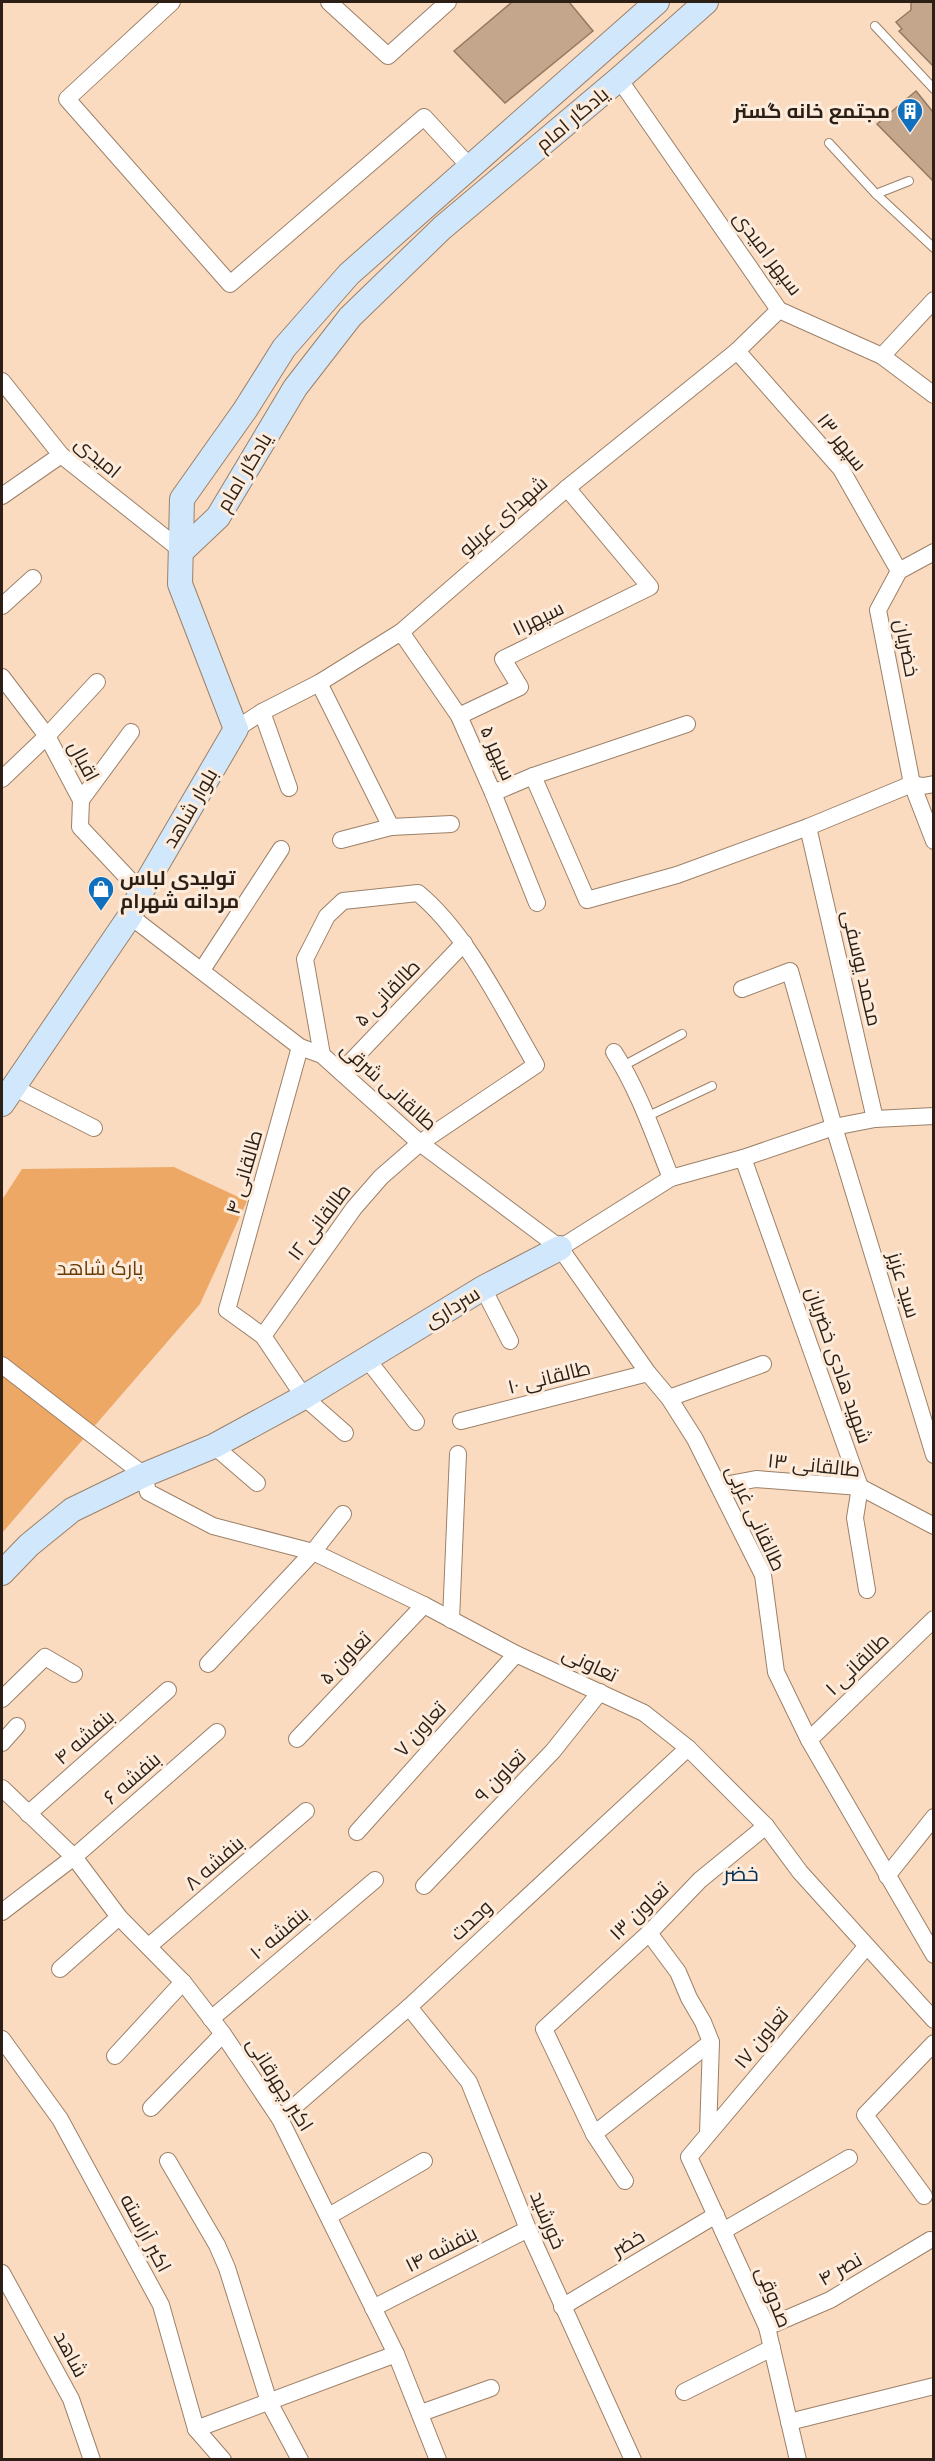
<svg xmlns="http://www.w3.org/2000/svg" width="935" height="2461" font-family="'Open Sans',Cairo,sans-serif">
  <rect width="100%" height="100%" fill="#fadbc0"/>
  <polygon fill="#eea865" points="174,1167 247,1201 200,1304 2,1533 2,1200 22,1169"/>
  <g fill="#c3a68c" stroke="#947961" stroke-width="1.5">
    <polygon points="512,2 569,2 593,31 505,103 454,51"/>
    <polygon points="911,2 933,2 933,66 899,31 902,29 896,22 911,10"/>
    <polygon points="916,91 933,112 933,181 877,124"/>
  </g>
  <g fill="none" stroke-linecap="round" stroke-linejoin="round">
    <g stroke="#9c8068" stroke-width="10">
      <g id="service">
        <polyline points="875,26 934,89"/>
        <polyline points="829,143 876,194 934,248"/>
        <polyline points="876,194 909,181"/>
        <polyline points="623,1066 682,1034"/>
        <polyline points="646,1117 712,1086"/>
      </g>
    </g>
    <g stroke="#9c8068" stroke-width="18">
      <g id="minor">
        <polyline points="172,2 67,99 230,284 424,117 470,167"/>
        <polyline points="329,2 388,56 448,2"/>
        <polyline points="619,79 779,310 882,356 934,395"/>
        <polyline points="737,351 841,469 899,571"/>
        <polyline points="882,356 934,300"/>
        <polyline points="2,381 61,455 182,551"/>
        <polyline points="2,496 61,455"/>
        <polyline points="899,571 878,610 912,784 934,841"/>
        <polyline points="899,571 934,552"/>
        <polyline points="2,606 33,578"/>
        <polyline points="401,632 459,716 493,793 537,903"/>
        <polyline points="2,677 47,736 81,800 80,827 141,892"/>
        <polyline points="319,683 391,827"/>
        <polyline points="262,712 289,788"/>
        <polyline points="459,716 520,687 503,659 650,587 567,488"/>
        <polyline points="236,729 262,712 319,683 401,632 567,488 737,351 779,310"/>
        <polyline points="533,776 587,900 677,875 808,827 912,784 923,786 934,784"/>
        <polyline points="2,779 47,736 97,682"/>
        <polyline points="493,793 533,776 687,724"/>
        <polyline points="81,800 131,732"/>
        <polyline points="808,827 875,1119"/>
        <polyline points="341,840 391,827 451,824"/>
        <polyline points="130,916 300,1047 322,1055 420,1143 560,1248 648,1373 669,1398 695,1439 763,1575 776,1672 809,1740 934,1955"/>
        <polyline points="202,970 281,849"/>
        <polyline points="742,989 790,971 834,1127 934,1455"/>
        <polyline points="300,1047 227,1310 263,1336 304,1397 345,1433"/>
        <path d="M614,1052C639,1091 654,1136 671,1178"/>
        <polyline points="341,1072 464,943"/>
        <polyline points="13,1087 94,1128"/>
        <polyline points="743,1158 860,1487 855,1518 867,1590"/>
        <polyline points="560,1248 671,1178 743,1158 834,1127 875,1119 934,1116"/>
        <polyline points="483,1288 510,1341"/>
        <path d="M263,1336L354,1208L381,1177L420,1143L536,1065C503,1009 467,933 418,893L343,901L327,916L305,959L322,1055"/>
        <polyline points="367,1359 416,1422"/>
        <polyline points="2,1365 144,1475 148,1492 213,1526 313,1552 424,1605 516,1654 644,1713 688,1748 766,1826 800,1872 934,2020"/>
        <polyline points="669,1398 763,1364"/>
        <polyline points="461,1421 648,1373"/>
        <polyline points="214,1446 257,1483"/>
        <polyline points="719,1486 756,1479 860,1487 934,1526"/>
        <polyline points="451,1620 458,1454"/>
        <polyline points="208,1664 313,1552 343,1514"/>
        <polyline points="2,1699 45,1657 74,1674"/>
        <polyline points="297,1739 424,1605"/>
        <polyline points="809,1740 934,1619"/>
        <polyline points="2,1743 17,1726"/>
        <polyline points="2,1788 74,1857 119,1917 183,1982 223,2034 280,2119 396,2354 438,2460"/>
        <polyline points="28,1814 168,1690"/>
        <polyline points="357,1832 516,1654"/>
        <polyline points="887,1876 934,1817"/>
        <polyline points="424,1886 553,1751 600,1692"/>
        <polyline points="2,1912 74,1857 217,1732"/>
        <polyline points="649,1933 678,1972 689,1998 703,2022 711,2042 708,2134"/>
        <polyline points="149,1946 306,1811"/>
        <polyline points="60,1969 119,1917"/>
        <polyline points="409,2007 469,2082 528,2229 633,2460"/>
        <polyline points="211,2019 375,1880"/>
        <polyline points="2,2039 60,2119 161,2305 196,2429 223,2460"/>
        <polyline points="115,2056 183,1982"/>
        <polyline points="151,2108 223,2034"/>
        <polyline points="280,2119 409,2007 688,1748"/>
        <polyline points="594,2134 711,2042"/>
        <polyline points="168,2161 217,2245 227,2268 269,2402 300,2460"/>
        <polyline points="625,2181 594,2134 544,2029 649,1933 700,1880 766,1826"/>
        <polyline points="924,2196 865,2115 934,2043"/>
        <polyline points="329,2216 424,2161"/>
        <polyline points="723,2231 849,2158"/>
        <polyline points="2,2273 71,2399 92,2460"/>
        <polyline points="562,2307 716,2215"/>
        <polyline points="373,2308 528,2229"/>
        <polyline points="767,2327 830,2300 930,2240"/>
        <polyline points="684,2392 772,2348"/>
        <polyline points="421,2413 491,2388"/>
        <polyline points="789,2422 934,2386"/>
        <polyline points="196,2429 396,2354"/>
        <polyline points="798,2460 767,2327 689,2157 866,1947"/>
      </g>
    </g>
    <g stroke="#9c8068" stroke-width="26">
      <g id="secondary">
        <polyline points="182,551 218,517 295,388 350,317 442,228 619,79 706,2"/>
        <polyline points="2,1104 130,916 141,892 236,729 180,584 182,499 245,410 284,348 349,274 657,2"/>
        <polyline points="2,1573 29,1545 72,1510 144,1475 214,1446 304,1397 483,1288 560,1248"/>
      </g>
    </g>
    <use href="#service" stroke="#fff" stroke-width="8"/>
    <use href="#minor" stroke="#fff" stroke-width="16"/>
    <use href="#secondary" stroke="#d1e7fc" stroke-width="24"/>
  </g>
  <defs>
    <g id="building-pin" transform="scale(1.35)"><path d="M0 17L-7.5 6A9.5 9.5 0 1 1 7.5 6Z" fill="#1070bd" stroke="#fdebdb"/><path d="M-4-6H4V6H1V3H-1V6H-4ZM-2.5-4.3h1.7v1.8h-1.7ZM.8-4.3h1.7v1.8H.8ZM-2.5-1h1.7V.8h-1.7ZM.8-1h1.7V.8H.8Z" fill="#fff"/></g>
    <g id="shop-pin" transform="scale(1.35)"><path d="M0 17L-7.5 6A9.5 9.5 0 1 1 7.5 6Z" fill="#1070bd" stroke="#fdebdb"/><path d="M-5-2.5h2.3a2.7 3.5 0 0 1 5.4 0H5L5.5 6h-11ZM-1.5-2.5h3a1.5 2.3 0 0 0-3 0Z" fill="#fff"/></g>
  </defs>
  <g fill-rule="evenodd">
    <use href="#building-pin" x="910" y="111"/>
    <use href="#shop-pin" x="101" y="889"/>
  </g>
  <g text-anchor="middle" stroke-width="6" stroke-linejoin="round" paint-order="stroke">
    <g font-size="20" font-weight="bold" fill="#2b1f16" stroke="#fdebdb" text-anchor="end">
      <text x="890" y="118">مجتمع خانه گستر</text>
      <text x="120" y="885" text-anchor="start">تولیدی لباس<tspan x="120" dy="23">مردانه شهرام</tspan></text>
    </g>
    <g font-size="20" fill="#2b1f16" stroke="#fdebdb">
      <text transform="translate(572 119) rotate(-40)" y="7">یادگار امام</text>
      <text transform="translate(768 253) rotate(53)" y="7">سپهر امیدی</text>
      <text transform="translate(842 442) rotate(52)" y="7">سپهر ۱۳</text>
      <text transform="translate(98 457) rotate(40)" y="7">امیدی</text>
      <text transform="translate(244 472) rotate(-59)" y="7">یادگار امام</text>
      <text transform="translate(503 516) rotate(-41)" y="7">شهدای عربلو</text>
      <text transform="translate(538 618) rotate(-26)" y="7">سپهر۱۱</text>
      <text transform="translate(907 648) rotate(79)" y="7">خضریان</text>
      <text transform="translate(498 753) rotate(66)" y="7">سپهر ۵</text>
      <text transform="translate(84 761) rotate(62)" y="7">اقبال</text>
      <text transform="translate(190 808) rotate(-60)" y="7">بلوار شاهد</text>
      <text transform="translate(862 968) rotate(77)" y="7">محمد یوسفی</text>
      <text transform="translate(387 993) rotate(-46)" y="7">طالقانی ۵</text>
      <text transform="translate(389 1086) rotate(42)" y="7">طالقانی شرقی</text>
      <text transform="translate(244 1172) rotate(-74)" y="7">طالقانی ۴</text>
      <text transform="translate(319 1222) rotate(-53)" y="7">طالقانی ۱۲</text>
      <text transform="translate(904 1285) rotate(73)" y="7">سید عزیز</text>
      <text transform="translate(452 1307) rotate(-31)" y="7">سرداری</text>
      <text transform="translate(839 1365) rotate(71)" y="7">شهید هادی خضریان</text>
      <text transform="translate(549 1377) rotate(-14)" y="7">طالقانی ۱۰</text>
      <text transform="translate(814 1465) rotate(6)" y="7">طالقانی ۱۳</text>
      <text transform="translate(756 1518) rotate(65)" y="7">طالقانی غربی</text>
      <text transform="translate(345 1658) rotate(-46)" y="7">تعاون ۵</text>
      <text transform="translate(590 1664) rotate(25)" y="7">تعاونی</text>
      <text transform="translate(857 1664) rotate(-44)" y="7">طالقانی ۱</text>
      <text transform="translate(420 1729) rotate(-48)" y="7">تعاون ۷</text>
      <text transform="translate(84 1737) rotate(-41)" y="7">بنفشه ۴</text>
      <text transform="translate(500 1776) rotate(-46)" y="7">تعاون ۹</text>
      <text transform="translate(132 1778) rotate(-41)" y="7">بنفشه ۶</text>
      <text transform="translate(214 1863) rotate(-41)" y="7">بنفشه ۸</text>
      <text transform="translate(639 1911) rotate(-44)" y="7">تعاون ۱۳</text>
      <text transform="translate(471 1920) rotate(-43)" y="7">وحدت</text>
      <text transform="translate(279 1933) rotate(-40)" y="7">بنفشه ۱۰</text>
      <text transform="translate(761 2038) rotate(-50)" y="7">تعاون ۱۷</text>
      <text transform="translate(280 2084) rotate(58)" y="7">اکبر چهرقانی</text>
      <text transform="translate(548 2220) rotate(67)" y="7">خورشید</text>
      <text transform="translate(146 2233) rotate(62)" y="7">اکبر آراسته</text>
      <text transform="translate(628 2243) rotate(-31)" y="7">خضر</text>
      <text transform="translate(441 2249) rotate(-27)" y="7">بنفشه ۱۴</text>
      <text transform="translate(840 2269) rotate(-30)" y="7">نصر ۴</text>
      <text transform="translate(774 2297) rotate(68)" y="7">صدوقی</text>
      <text transform="translate(71 2354) rotate(62)" y="7">شاهد</text>
    </g>
    <g font-size="20" fill="#693c06" stroke="#fdebdb">
      <text x="100" y="1275">پارک شاهد</text>
    </g>
    <g font-size="21" fill="#032f54" stroke="#fdebdb">
      <text x="741" y="1881">خضر</text>
    </g>
  </g>
  <rect width="935" height="2461" fill="none" stroke="#2b1f16" stroke-width="6"/>
</svg>
